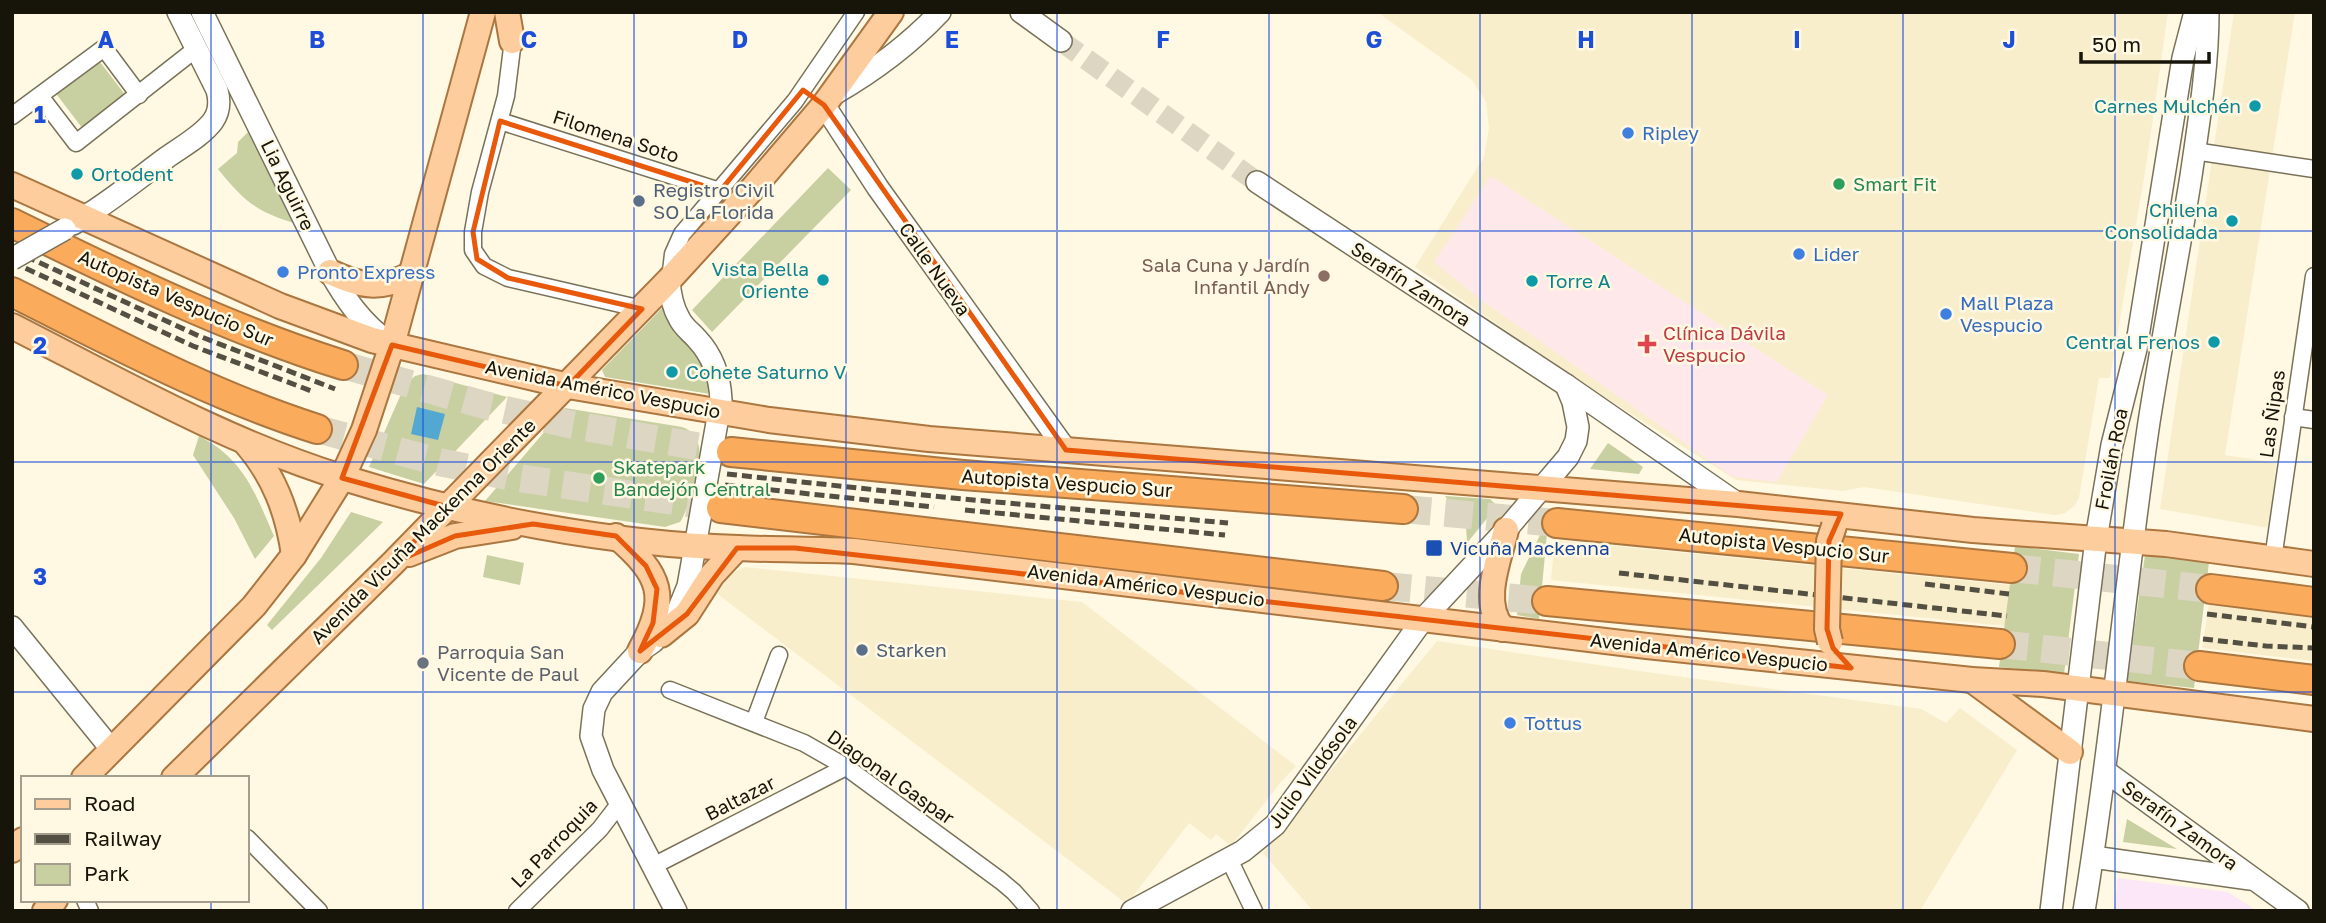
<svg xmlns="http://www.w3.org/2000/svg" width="2326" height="923" font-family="'Golos Text',sans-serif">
  <rect width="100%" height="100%" fill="#fff8e2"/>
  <g fill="#f9eecb">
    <polygon points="1377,12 2168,12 2147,160 2110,378 2099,378 2079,498 2075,505 2065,513 2055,515 1864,487 1843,491 1736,480 1576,379 1415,267 1484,157 1489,128 1486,102 1472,80"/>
    <polygon points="2234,12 2295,12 2225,455 2276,463 2269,528 2160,509"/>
    <polygon points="1555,540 2011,585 2005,626 1551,580"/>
    <polygon points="745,567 1082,602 1296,766 1281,782 1231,846 1216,834 1211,840 1189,823 1127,904 716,593 727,575"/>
    <polygon points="2209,604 2314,618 2314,661 2202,648"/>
    <polygon points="1437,641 1646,672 1921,709 1946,723 1960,708 2017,750 1920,911 1313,911 1263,853"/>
  </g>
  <polygon fill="#fbe7f8" points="2118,878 2228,892 2257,911 2114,911"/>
  <polygon fill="#fee8e9" points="1491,176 1828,395 1777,482 1733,477 1484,302 1434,262"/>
  <g fill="#c8cfa1">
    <polygon points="97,58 126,96 83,129 54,91"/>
    <path d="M248,132L294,223C255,211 243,200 218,169L237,153L238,142Z"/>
    <polygon points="828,168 851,190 712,332 692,310"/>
    <polygon points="663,307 707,364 710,394 605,377 602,370"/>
    <polygon points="423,374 507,397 424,484 369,467 405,385 415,376"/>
    <path d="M565,408L682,427C691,430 697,437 699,447C701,460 688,512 680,522L665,527L485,501Z"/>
    <path d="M199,436C244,459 255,493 274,536L255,559L234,518L193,455Z"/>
    <polygon points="1608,443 1643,467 1639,474 1590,469"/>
    <polygon points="1445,496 1490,499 1497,506 1467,543 1466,525"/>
    <polygon points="351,512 383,522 272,630 267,625 321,558"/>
    <polygon points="1541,533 1547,533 1539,619 1517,615 1521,574"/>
    <polygon points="2015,546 2079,554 2064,674 1999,667"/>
    <polygon points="487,555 524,563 520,585 483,577"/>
    <polygon points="2145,555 2209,562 2194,688 2127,681"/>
    <polygon points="2127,819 2177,849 2123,842"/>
  </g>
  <polygon fill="#53a8d2" points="417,407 445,414 438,440 411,434"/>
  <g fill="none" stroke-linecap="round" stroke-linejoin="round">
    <polyline stroke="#dcd6c2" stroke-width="21" stroke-dasharray="21 10" stroke-linecap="butt" points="1061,41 1257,182"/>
    <g stroke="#dcd6c2" stroke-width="28" stroke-dasharray="28 14" stroke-linecap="butt">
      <polyline points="343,365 488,406 573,425 731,452"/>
      <polyline points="317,429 439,462 512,477 721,508"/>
      <polyline points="1403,509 1557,523"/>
      <polyline points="2012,568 2211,589"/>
      <polyline points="1383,586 1547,601"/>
      <polyline points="2000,644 2199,666"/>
    </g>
    <g stroke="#797259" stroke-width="19">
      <g id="street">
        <polyline points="514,32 506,96 480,192 473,232 473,250 484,266 508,278 642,309"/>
        <polyline points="40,96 76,143 197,48"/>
        <polyline points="12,116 104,48 139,95"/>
        <polyline points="500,121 720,191"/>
        <polyline points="2194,151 2314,169"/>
        <polyline points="670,280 673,254 682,234 795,101 856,12"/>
        <polyline points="2293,417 2314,420"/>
        <polyline points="2273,559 2314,276"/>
        <polyline points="670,690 804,743 846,767 1001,881 1014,892 1031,911"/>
        <polyline points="754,722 779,655"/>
        <polyline points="247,838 319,911"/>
        <polyline points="1229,859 1254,911"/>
        <polyline points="653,866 846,767"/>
        <polyline points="85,900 90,911"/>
        <polyline points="517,911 600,829 620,803"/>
      </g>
    </g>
    <g stroke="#797259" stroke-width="24">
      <g id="secondary">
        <path d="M202,12L330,272C345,299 362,323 388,342"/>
        <polyline points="1021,12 1061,41"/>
        <path d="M834,94C874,71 908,46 940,12"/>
        <polyline points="824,105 878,188 1066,450"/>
        <polyline points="1257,182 1566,385 1738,504"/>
        <path d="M73,224C106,205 135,181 166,158C181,147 202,136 213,121C220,111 220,101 217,90L178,12"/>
        <path d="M669,280C670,294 672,306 679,318C683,327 691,332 697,339C713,356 720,377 721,400L688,586L675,618"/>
        <polyline points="12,627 112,750"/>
        <polyline points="653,642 640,651 602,692 594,709 591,736 603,770 676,911"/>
        <polyline points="2105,771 2298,911"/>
        <polyline points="2093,857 2250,879"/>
        <polyline points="1132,911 1243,851 1275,825 1424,618 1506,530 1568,457 1576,441 1578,427 1573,402 1566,385"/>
        <polyline points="2051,911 2096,539 2112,445 2136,349 2183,58 2195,12"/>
        <path d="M2084,911C2111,748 2125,584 2149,422C2162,339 2178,258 2191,176C2199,121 2208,67 2208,12"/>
      </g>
    </g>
    <g stroke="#ab763f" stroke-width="28">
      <g id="primary">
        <polyline points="507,12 512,41"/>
        <polyline points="12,185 280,306 372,340 568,386 769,420 929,439 1738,504 1973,530 2166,544 2314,564"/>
        <path d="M330,272C362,287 380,290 412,274"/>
        <path d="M12,326C120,381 227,442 344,478C469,517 607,544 738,548C777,550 816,549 854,551L1647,646L1972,680L2043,684L2314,719"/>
        <path d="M245,442C274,475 288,512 294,555"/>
        <path d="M616,536C661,575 670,596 640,651"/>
        <polyline points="409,554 455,536 512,527"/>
        <path d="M1503,629C1480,603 1499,560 1506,530"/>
        <polyline points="661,635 687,614 712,575 737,548"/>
        <polyline points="1972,680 2070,752"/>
        <polyline points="84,778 254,606 294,555 342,478 364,430 392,345 483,12"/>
        <polyline points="174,778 393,563 669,280 754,187 824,105 891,12"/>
        <polyline points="12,850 23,840"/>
        <polyline points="45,911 55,900"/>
      </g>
    </g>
    <g stroke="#ab763f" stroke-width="32">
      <g id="highway">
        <path d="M12,223C120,276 228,329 343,365"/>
        <path d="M12,292C112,342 210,395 317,429"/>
        <polyline points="731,452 963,475 1403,509"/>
        <polyline points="721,508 1383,586"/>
        <polyline points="1557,523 2012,568"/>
        <polyline points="2211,589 2314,602"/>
        <polyline points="1547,601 2000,644"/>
        <polyline points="2199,666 2314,680"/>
      </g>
    </g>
    <use href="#street" stroke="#fff" stroke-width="16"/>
    <use href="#secondary" stroke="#fff" stroke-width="21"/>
    <use href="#primary" stroke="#fdcd9d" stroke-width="24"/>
    <use href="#highway" stroke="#fbab5c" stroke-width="28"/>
    <g stroke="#534f42" stroke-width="5" stroke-dasharray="10 5" stroke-linecap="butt">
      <polyline points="12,250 199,336 335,389"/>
      <polyline points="12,262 193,346 314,392"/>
      <polyline points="727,474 952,498 1228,523"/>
      <polyline points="725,485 934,507"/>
      <polyline points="965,510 1225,535"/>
      <polyline points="1619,573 2007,616"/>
      <polyline points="1925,584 2009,594"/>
      <polyline points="2207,614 2314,627"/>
      <polyline points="2203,639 2266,646 2314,648"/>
    </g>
    <g stroke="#797259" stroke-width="24" stroke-linecap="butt">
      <polyline id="secondary-bridge" points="12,259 65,229"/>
    </g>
    <g stroke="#ab763f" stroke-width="28" stroke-linecap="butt">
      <polyline id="primary-bridge" points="1830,642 1827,629 1829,541 1834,526"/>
    </g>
    <use href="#secondary-bridge" stroke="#fff" stroke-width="21"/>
    <use href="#primary-bridge" stroke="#fdcd9d" stroke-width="24"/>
  </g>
  <path fill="none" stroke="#e8590c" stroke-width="5" stroke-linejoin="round" d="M803,90L824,105L1066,450L1841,514L1829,541L1827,629L1833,648L1851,668L795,548H737L687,614L640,651L653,623L657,589L646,566L616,536L533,524L455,536L393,563L448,507L342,478L392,345L568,386L642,309L508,278L477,259L473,232L500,121L720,191Z"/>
  <path fill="none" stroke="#1d4ed8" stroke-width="2" stroke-opacity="0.55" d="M211,12V778M423,12V911M634,12V911M846,12V911M1057,12V911M1269,12V911M1480,12V911M1692,12V911M1903,12V911M2115,12V911M12,231H2314M12,462H2314M12,692H2314M211,900V911"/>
  <g fill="#0f9aa8" stroke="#fff8e2" stroke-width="2.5">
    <circle cx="2255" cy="106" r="7"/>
    <circle cx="77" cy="174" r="7"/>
    <circle cx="2232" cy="221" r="7"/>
    <circle cx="823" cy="280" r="7"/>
    <circle cx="1532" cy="281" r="7"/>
    <circle cx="2214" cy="342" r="7"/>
    <circle cx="672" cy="372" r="7"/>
  </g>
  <g fill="#3f7fe0" stroke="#fff8e2" stroke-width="2.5">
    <circle cx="1628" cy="133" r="7"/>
    <circle cx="1799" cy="254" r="7"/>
    <circle cx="283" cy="272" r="7"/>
    <circle cx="1946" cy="314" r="7"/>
    <circle cx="1510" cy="723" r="7"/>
  </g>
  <g fill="#2e9e5b" stroke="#fff8e2" stroke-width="2.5">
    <circle cx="1839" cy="184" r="7"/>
    <circle cx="599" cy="478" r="7"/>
  </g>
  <g fill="#5c6f8a" stroke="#fff8e2" stroke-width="2.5">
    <circle cx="639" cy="201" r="7"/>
    <circle cx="862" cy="650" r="7"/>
  </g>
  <circle fill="#8d6e63" stroke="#fff8e2" stroke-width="2.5" cx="1324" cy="276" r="7"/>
  <path fill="#e0444e" stroke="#fff8e2" stroke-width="2.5" d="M1643.5 333.5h7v7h7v7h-7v7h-7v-7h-7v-7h7z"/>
  <rect fill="#1a4fb4" stroke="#fff8e2" stroke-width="2.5" x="1425" y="539" width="18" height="18" rx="3.5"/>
  <circle fill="#6b7280" stroke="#fff8e2" stroke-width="2.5" cx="423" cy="663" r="7"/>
  <g text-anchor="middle" stroke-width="5" stroke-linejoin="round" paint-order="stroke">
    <g font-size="19" fill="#0d838f" stroke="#fff8e2" text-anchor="end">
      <text x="2241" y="113">Carnes Mulchén</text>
      <text x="91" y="181" text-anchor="start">Ortodent</text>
      <text x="2218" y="217">Chilena<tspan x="2218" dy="22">Consolidada</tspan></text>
      <text x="809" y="276">Vista Bella<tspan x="809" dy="22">Oriente</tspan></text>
      <text x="1546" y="288" text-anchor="start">Torre A</text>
      <text x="2200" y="349">Central Frenos</text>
      <text x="686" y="379" text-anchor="start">Cohete Saturno V</text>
    </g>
    <g font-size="19" fill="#366cbe" stroke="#fff8e2" text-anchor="start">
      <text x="1642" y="140">Ripley</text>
      <text x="1813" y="261">Lider</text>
      <text x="297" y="279">Pronto Express</text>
      <text x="1960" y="310">Mall Plaza<tspan x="1960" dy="22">Vespucio</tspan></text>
      <text x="1524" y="730">Tottus</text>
    </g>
    <g font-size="19" fill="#17140a" stroke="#fff8e2">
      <text transform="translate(616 136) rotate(18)" y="7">Filomena Soto</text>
      <text transform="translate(288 185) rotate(64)" y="7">Lia Aguirre</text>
      <text transform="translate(935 269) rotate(55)" y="7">Calle Nueva</text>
      <text transform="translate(1411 284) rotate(33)" y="7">Serafín Zamora</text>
      <text transform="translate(176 298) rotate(24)" y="7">Autopista Vespucio Sur</text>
      <text transform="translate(603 389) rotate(11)" y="7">Avenida Américo Vespucio</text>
      <text transform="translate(2272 414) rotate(-82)" y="7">Las Ñipas</text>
      <text transform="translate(2111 459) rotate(-79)" y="7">Froilán Roa</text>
      <text transform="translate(1067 483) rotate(4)" y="7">Autopista Vespucio Sur</text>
      <text transform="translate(423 531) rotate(-45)" y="7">Avenida Vicuña Mackenna Oriente</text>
      <text transform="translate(1784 545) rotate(6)" y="7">Autopista Vespucio Sur</text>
      <text transform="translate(1146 585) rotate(7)" y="7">Avenida Américo Vespucio</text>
      <text transform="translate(1709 652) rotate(6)" y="7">Avenida Américo Vespucio</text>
      <text transform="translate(1312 772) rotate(-53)" y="7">Julio Vildósola</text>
      <text transform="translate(891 777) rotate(35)" y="7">Diagonal Gaspar</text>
      <text transform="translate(740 798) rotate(-27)" y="7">Baltazar</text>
      <text transform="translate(2180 825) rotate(36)" y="7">Serafín Zamora</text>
      <text transform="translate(554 843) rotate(-46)" y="7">La Parroquia</text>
    </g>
    <g font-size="19" fill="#27864d" stroke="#fff8e2" text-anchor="start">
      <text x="1853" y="191">Smart Fit</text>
      <text x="613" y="474">Skatepark<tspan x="613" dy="22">Bandejón Central</tspan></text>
    </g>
    <g font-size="19" fill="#4e5e75" stroke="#fff8e2" text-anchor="start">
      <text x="653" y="197">Registro Civil<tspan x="653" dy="22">SO La Florida</tspan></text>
      <text x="876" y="657">Starken</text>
    </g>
    <g font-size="19" fill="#785e54" stroke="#fff8e2" text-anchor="end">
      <text x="1310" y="272">Sala Cuna y Jardín<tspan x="1310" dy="22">Infantil Andy</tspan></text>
    </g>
    <g font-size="19" fill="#be3a42" stroke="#fff8e2" text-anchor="start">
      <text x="1663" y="340">Clínica Dávila<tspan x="1663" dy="22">Vespucio</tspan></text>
    </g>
    <g font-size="19" fill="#164399" stroke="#fff8e2" text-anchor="start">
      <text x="1450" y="555">Vicuña Mackenna</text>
    </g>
    <g font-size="19" fill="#5b616d" stroke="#fff8e2" text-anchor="start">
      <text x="437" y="659">Parroquia San<tspan x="437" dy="22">Vicente de Paul</tspan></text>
    </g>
  </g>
  <g font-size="23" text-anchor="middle" font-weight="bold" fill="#1d4ed8" stroke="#fff8e2" stroke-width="5" stroke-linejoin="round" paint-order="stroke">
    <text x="106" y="48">A</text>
    <text x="317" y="48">B</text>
    <text x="529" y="48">C</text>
    <text x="740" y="48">D</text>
    <text x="952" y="48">E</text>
    <text x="1163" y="48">F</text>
    <text x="1374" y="48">G</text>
    <text x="1586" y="48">H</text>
    <text x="1797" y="48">I</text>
    <text x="2009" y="48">J</text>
    <text x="40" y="123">1</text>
    <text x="40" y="354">2</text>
    <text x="40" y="585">3</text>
  </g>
  <rect width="2326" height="923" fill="none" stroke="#17140a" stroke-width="28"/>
  <rect x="21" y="776" width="228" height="126" fill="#fff8e2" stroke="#a29d8c" stroke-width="2"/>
  <rect x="35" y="799" width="35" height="10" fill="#fdcd9d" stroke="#a29d8c" stroke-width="2"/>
  <text x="84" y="811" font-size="21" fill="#17140a">Road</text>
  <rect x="35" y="834" width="35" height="10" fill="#534f42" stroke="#a29d8c" stroke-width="2"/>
  <text x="84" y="846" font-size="21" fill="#17140a">Railway</text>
  <rect x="35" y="864" width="35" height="21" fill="#c8cfa1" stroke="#a29d8c" stroke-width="2"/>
  <text x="84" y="881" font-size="21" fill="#17140a">Park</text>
  <path d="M2081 52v10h128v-10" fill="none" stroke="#17140a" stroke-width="3.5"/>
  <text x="2092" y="52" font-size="21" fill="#17140a" stroke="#fff8e2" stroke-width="5" paint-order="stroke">50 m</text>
</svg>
